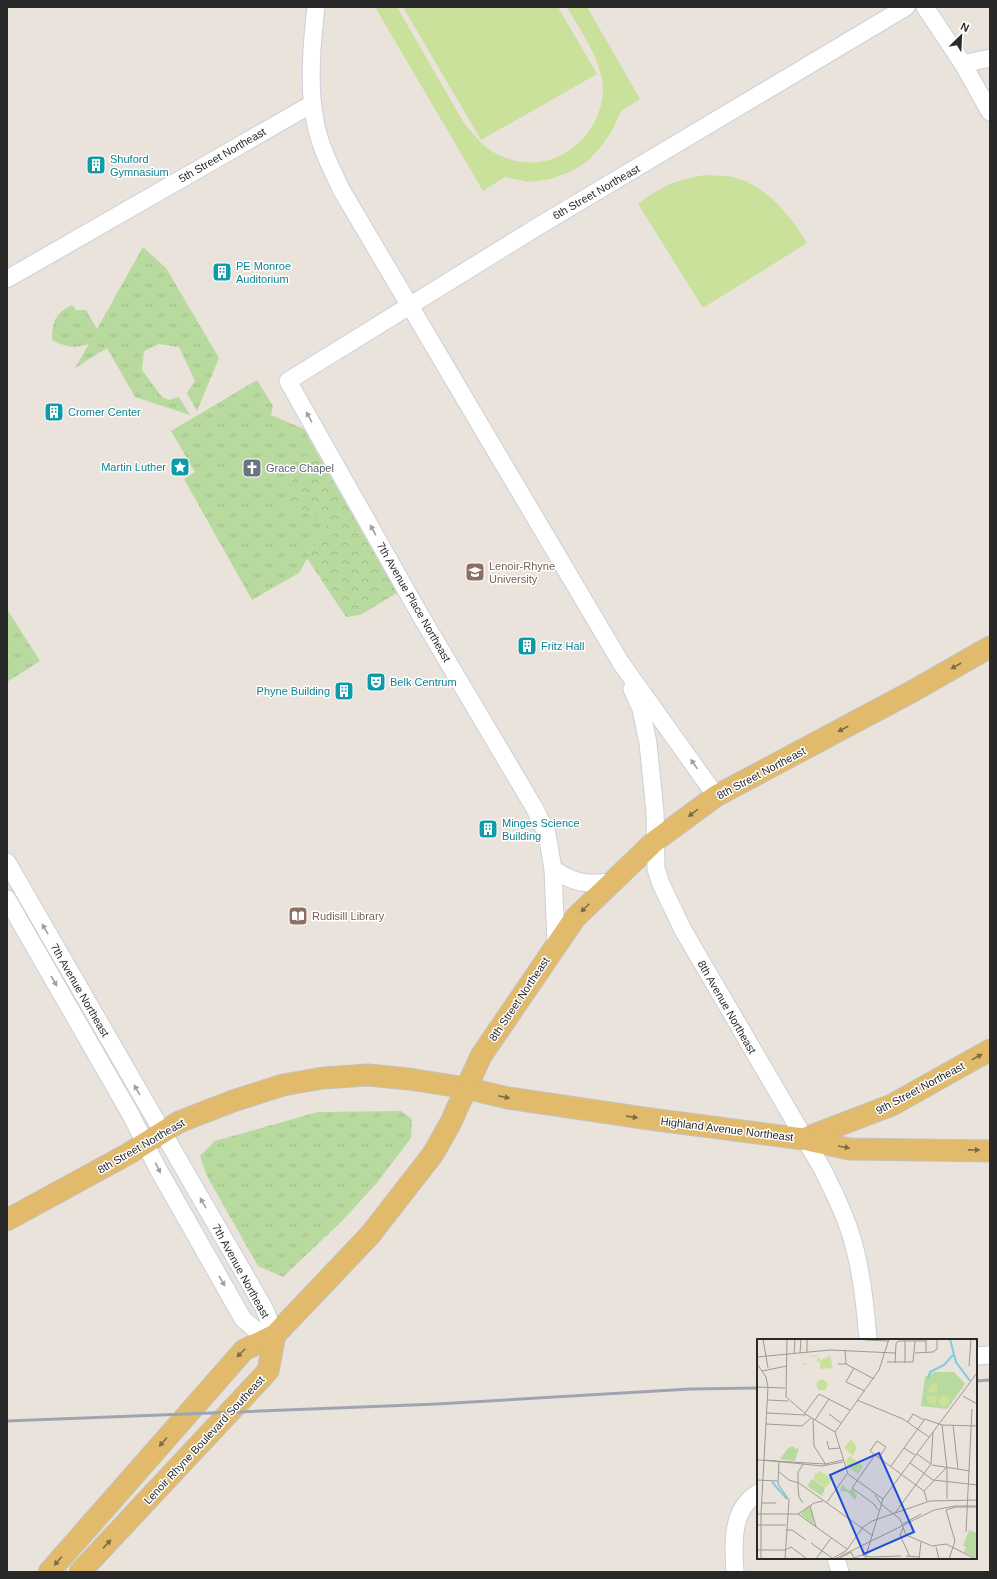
<svg xmlns="http://www.w3.org/2000/svg" width="997" height="1579" font-family="Arial,sans-serif">
  <defs>
    <pattern id="grass-tufts" width="24" height="20" patternUnits="userSpaceOnUse"><rect width="24" height="20" fill="#b8da9f"/><path d="M3 7l-1-3M5 7V3M7 7l1-3M15 17l-1-3M17 17v-4M19 17l1-3" fill="none" stroke="#9ebb89"/></pattern>
    <pattern id="forest-crowns" width="20" height="18" patternUnits="userSpaceOnUse"><rect width="20" height="18" fill="#b8da9f"/><path d="M2 6a3 3 0 1 1 6 0M12 15a3 3 0 1 1 6 0" fill="none" stroke="#9ebb89"/></pattern>
  </defs>
  <rect width="100%" height="100%" fill="#eae3dc"/>
  <g fill="url(#grass-tufts)">
    <path d="M143,247L166,268L219,358L197,411L187,393L195,381L179,347L159,344L144,351L142,370L162,397L169,400L179,397L190,415L135,397L107,348L75,368L89,344C74,349 66,347 52,340C52,322 55,313 72,305L76,310H86L97,329Z"/>
    <polygon points="257,380 273,406 271,415 304,429 316,451 285,466 293,478 285,505 329,521 299,573 252,600 184,479 195,472 171,431"/>
    <polygon points="7,609 40,661 7,682"/>
    <polygon points="401,1111 412,1119 411,1138 376,1184 341,1222 283,1277 258,1266 207,1176 200,1156 215,1141 318,1112"/>
  </g>
  <polygon fill="url(#forest-crowns)" points="316,451 397,593 360,615 346,617 307,558 329,521 285,505 293,478 285,466"/>
  <g fill="#c9e19b">
    <path d="M375,7H397L464,123C473,134 482,146 495,153C528,171 563,163 587,134C597,121 604,103 603,86C600,57 581,32 567,7H587L640,99L621,111L613,129L603,144L589,160L572,171L551,179L529,182L505,177L483,191Z"/>
    <polygon points="403,7 558,7 597,74 481,140"/>
    <path d="M705,175C714,176 725,175 733,177C767,186 790,215 807,243L703,308L638,204C662,186 675,180 705,175Z"/>
  </g>
  <g fill="none" stroke-linecap="round" stroke-linejoin="round">
    <g stroke="#cbcfd9" stroke-width="19">
      <g id="minor">
        <path d="M316,7C312,42 308,85 315,120C319,145 331,168 342,191L621,663L716,796"/>
        <polyline points="925,7 963,64 990,112"/>
        <polyline points="963,64 990,58"/>
        <polyline points="7,279 312,104"/>
        <path d="M632,689L641,709L648,743L655,812L656,869L661,884L683,930L823,1170C832,1189 842,1208 849,1229C861,1264 865,1303 868,1340"/>
        <polyline points="7,862 264,1308 275,1335"/>
        <path d="M553,869C573,883 586,885 611,882"/>
        <polyline points="7,899 131,1115 158,1169 243,1319 257,1331 275,1335"/>
        <polyline points="556,942 553,869 547,834 535,809 419,613 288,381 537,227 906,7"/>
        <polyline points="976,1356 990,1355"/>
        <polyline points="836,1558 840,1572"/>
        <path d="M735,1572C733,1544 731,1509 758,1493"/>
      </g>
    </g>
    <g stroke="#c3c3c3" stroke-width="23">
      <g id="major">
        <polyline points="803,1139 892,1105 990,1050"/>
        <polyline points="7,1220 128,1154 179,1122 233,1101 283,1085 323,1078 368,1075 409,1079 466,1088 508,1098 650,1119 803,1139 849,1149 990,1151"/>
        <polyline points="49,1572 244,1350 275,1335"/>
        <polyline points="80,1572 268,1371 275,1335 370,1235 433,1154 450,1124 481,1056 575,918 655,841 716,796 913,691 990,647"/>
      </g>
    </g>
    <use href="#minor" stroke="#fff" stroke-width="17"/>
    <use href="#major" stroke="#e1bb6b" stroke-width="21"/>
    <g stroke="#a0a4b1" stroke-width="3">
      <polyline points="976,1381 990,1380"/>
      <polyline points="7,1421 437,1404 690,1389 758,1388"/>
    </g>
  </g>
  <defs><path id="oneway-solid" d="M-6-.8H1V-3.2L6.5 0L1 3.2V.8H-6Z"/></defs>
  <g fill="#9f9f9f">
    <use href="#oneway-solid" transform="translate(309 417) rotate(-119)"/>
    <use href="#oneway-solid" transform="translate(373 530) rotate(-119)"/>
    <use href="#oneway-solid" transform="translate(694 764) rotate(-125)"/>
    <use href="#oneway-solid" transform="translate(45 929) rotate(-120)"/>
    <use href="#oneway-solid" transform="translate(54 981) rotate(60)"/>
    <use href="#oneway-solid" transform="translate(137 1090) rotate(-120)"/>
    <use href="#oneway-solid" transform="translate(158 1168) rotate(64)"/>
    <use href="#oneway-solid" transform="translate(203 1203) rotate(-120)"/>
    <use href="#oneway-solid" transform="translate(222 1281) rotate(60)"/>
  </g>
  <g fill="#7c6b47">
    <use href="#oneway-solid" transform="translate(956 666) rotate(150)"/>
    <use href="#oneway-solid" transform="translate(843 729) rotate(152)"/>
    <use href="#oneway-solid" transform="translate(693 813) rotate(143)"/>
    <use href="#oneway-solid" transform="translate(585 908) rotate(135)"/>
    <use href="#oneway-solid" transform="translate(977 1057) rotate(-29)"/>
    <use href="#oneway-solid" transform="translate(504 1097) rotate(12)"/>
    <use href="#oneway-solid" transform="translate(632 1117) rotate(9)"/>
    <use href="#oneway-solid" transform="translate(844 1147) rotate(10)"/>
    <use href="#oneway-solid" transform="translate(974 1150) rotate(1)"/>
    <use href="#oneway-solid" transform="translate(241 1353) rotate(135)"/>
    <use href="#oneway-solid" transform="translate(163 1442) rotate(131)"/>
    <use href="#oneway-solid" transform="translate(107 1544) rotate(-47)"/>
    <use href="#oneway-solid" transform="translate(58 1561) rotate(131)"/>
  </g>
  <defs>
    <g id="building-square" transform="scale(1)"><rect x="-9" y="-9" width="18" height="18" rx="4" fill="#0f9aa8" stroke="#fff"/><path d="M-4-6H4V6H1V3H-1V6H-4ZM-2.5-4.3h1.7v1.8h-1.7ZM.8-4.3h1.7v1.8H.8ZM-2.5-1h1.7V.8h-1.7ZM.8-1h1.7V.8H.8Z" fill="#fff"/></g>
    <g id="sight-square" transform="scale(1)"><rect x="-9" y="-9" width="18" height="18" rx="4" fill="#0f9aa8" stroke="#fff"/><path d="M0-6L1.8-2.2L6-1.7L2.9 1.2L3.7 5.4L0 3.3L-3.7 5.4L-2.9 1.2L-6-1.7L-1.8-2.2Z" fill="#fff"/></g>
    <g id="church-square" transform="scale(1)"><rect x="-9" y="-9" width="18" height="18" rx="4" fill="#6b7280" stroke="#fff"/><path d="M-1.2-6h2.4v3.5h3.3v2.4h-3.3V6h-2.4V-.1h-3.3v-2.4h3.3Z" fill="#fff"/></g>
    <g id="university-square" transform="scale(1)"><rect x="-9" y="-9" width="18" height="18" rx="4" fill="#8d6e63" stroke="#fff"/><path d="M0-5L7-2L0 1L-7-2ZM-4 1L0 2.5L4 1V4Q0 6-4 4Z" fill="#fff"/></g>
    <g id="theatre-square" transform="scale(1)"><rect x="-9" y="-9" width="18" height="18" rx="4" fill="#0f9aa8" stroke="#fff"/><path d="M-5-5.5Q0-4 5-5.5V0Q5 5 0 6Q-5 5-5 0ZM-3.3-2.5H-1v1.5H-3.3ZM1-2.5H3.3v1.5H1ZM-2.8 1Q0 5.5 2.8 1Z" fill="#fff"/></g>
    <g id="library-square" transform="scale(1)"><rect x="-9" y="-9" width="18" height="18" rx="4" fill="#8d6e63" stroke="#fff"/><path d="M-6-4Q-3-5.5-.7-3.5V5Q-3 3-6 4ZM6-4Q3-5.5 .7-3.5V5Q3 3 6 4Z" fill="#fff"/></g>
  </defs>
  <g fill-rule="evenodd">
    <use href="#building-square" x="96" y="165"/>
    <use href="#building-square" x="222" y="272"/>
    <use href="#building-square" x="54" y="412"/>
    <use href="#sight-square" x="180" y="467"/>
    <use href="#church-square" x="252" y="468"/>
    <use href="#university-square" x="475" y="572"/>
    <use href="#building-square" x="527" y="646"/>
    <use href="#theatre-square" x="376" y="682"/>
    <use href="#building-square" x="344" y="691"/>
    <use href="#building-square" x="488" y="829"/>
    <use href="#library-square" x="298" y="916"/>
  </g>
  <g text-anchor="middle" stroke-width="3" stroke-linejoin="round" paint-order="stroke">
    <g font-size="11" fill="#292929" stroke="#fff">
      <text transform="translate(222 155) rotate(-30)" y="4">5th Street Northeast</text>
      <text transform="translate(596 192) rotate(-30)" y="4">6th Street Northeast</text>
      <text transform="translate(414 602) rotate(60)" y="4">7th Avenue Place Northeast</text>
      <text transform="translate(761 773) rotate(-28)" y="4">8th Street Northeast</text>
      <text transform="translate(80 990) rotate(60)" y="4">7th Avenue Northeast</text>
      <text transform="translate(519 999) rotate(-56)" y="4">8th Street Northeast</text>
      <text transform="translate(727 1007) rotate(60)" y="4">8th Avenue Northeast</text>
      <text transform="translate(920 1088) rotate(-28)" y="4">9th Street Northeast</text>
      <text transform="translate(727 1129) rotate(7)" y="4">Highland Avenue Northeast</text>
      <text transform="translate(141 1146) rotate(-30)" y="4">8th Street Northeast</text>
      <text transform="translate(241 1271) rotate(61)" y="4">7th Avenue Northeast</text>
      <text transform="translate(204 1440) rotate(-47)" y="4">Lenoir Rhyne Boulevard Southeast</text>
    </g>
    <g font-size="11" fill="#0d838f" stroke="#fff" text-anchor="start">
      <text x="110" y="163">Shuford<tspan x="110" dy="13">Gymnasium</tspan></text>
      <text x="236" y="270">PE Monroe<tspan x="236" dy="13">Auditorium</tspan></text>
      <text x="68" y="416">Cromer Center</text>
      <text x="166" y="471" text-anchor="end">Martin Luther</text>
      <text x="541" y="650">Fritz Hall</text>
      <text x="390" y="686">Belk Centrum</text>
      <text x="330" y="695" text-anchor="end">Phyne Building</text>
      <text x="502" y="827">Minges Science<tspan x="502" dy="13">Building</tspan></text>
    </g>
    <g font-size="11" fill="#5b616d" stroke="#fff" text-anchor="start">
      <text x="266" y="472">Grace Chapel</text>
    </g>
    <g font-size="11" fill="#785e54" stroke="#fff" text-anchor="start">
      <text x="489" y="570">Lenoir-Rhyne<tspan x="489" dy="13">University</tspan></text>
      <text x="312" y="920">Rudisill Library</text>
    </g>
  </g>
  <g transform="translate(757 1339)">
    <rect width="220" height="220" fill="#eae3dc"/>
    <path d="M85,146L92,152L94,150L98,152V155H100L98,161L91,153L83,152Z" fill="#b8da9f"/>
    <path d="M177,33H197L208,45L190,70L164,67L168,38ZM36,107L38,110L42,109L38,122L23,120L31,109ZM55,140L68,149L65,157L50,147ZM52,167L55,173L57,186L43,175ZM212,191L220,194V219L207,213L209,208L206,207Z" fill="#b8da9f"/>
    <path d="M59,16L64,21L73,17L76,29L63,30V22L48,26L45,24L47,18ZM61,17L60,23L49,25L45,23L47,18ZM59.5 46a5.5 5.5 0 1 1 11 0a5.5 5.5 0 1 1-11 0ZM180,44V54L170,53L174,45ZM169,56L180,57L179,67L172,64ZM181.5 62a5.5 5.5 0 1 1 11 0a5.5 5.5 0 1 1-11 0ZM94,100L100,108L96,117L87,109ZM93,117L106,127L101,135L90,127L89,121ZM63,132L75,140L69,149L57,141L58,135Z" fill="#c9e19b" fill-rule="evenodd"/>
    <path fill="none" stroke="#7acee1" stroke-width="2" d="M193,0L199,23L213,42M171,39L173,33L187,26L196,16M15,143L30,160"/>
    <path fill="none" stroke="#9d9994" stroke-width="1" d="M6,0L11,29M30,0L29,58L50,76L78,93M169,0V14M108,1L132,2M141,2H169M88,11L89,25M43,14L44,0M50,14V0M158,14L176,13L180,10V0M37,15L38,0M0,18L73,11L138,14M130,23H156L158,2M138,24L139,5L141,2M148,24V2M0,25L9,38L11,48L4,175V220M81,25H89L117,40M212,27L214,0M97,29L89,43L108,52M5,32L30,27M0,48L28,49M206,57L220,65M11,61L31,62M100,61L146,80L172,98M10,74L49,76M48,74L62,55L93,71M72,75L84,84M56,80L57,107L69,126M58,81L72,60M151,83L156,75L167,81M9,85L45,87L54,79M185,86L190,130V160M196,86L201,130M78,93L122,31L132,0M78,93L91,135L126,160M70,102L72,110L83,109M147,109L158,116M160,115L174,125M118,116L95,149L117,165L121,171M122,118L129,108L120,102L113,112L118,116L167,152L170,162M0,121L68,125L86,121M7,121L65,127L86,123M22,122L21,145L32,161L28,220M153,124L176,141L220,146M175,126L213,132M134,127L168,80L185,86L220,87M21,132L32,141L42,144L116,197M0,141L20,142M167,152L190,128M118,156L125,166L143,180L149,196L175,207L189,205L219,220M70,163L90,135M5,164H19M46,164L42,158L41,149V133L47,124M53,167L59,188M138,174L174,125L176,93M0,175H41L90,210M41,175L57,164L66,162M146,185L164,175M0,186H29M146,189L143,196L153,218M29,191H35L49,201M209,193L215,70M54,204L75,219M179,208L182,220M0,211H28L34,208L50,220M149,217L162,218M59,220L74,199M74,220L89,212L106,188L115,182L173,162L220,161M78,220L177,171L198,167H220M81,220L94,213L97,219M95,220L104,216L114,218L144,217M108,220L126,160L220,34M162,220L164,203M192,220L198,202L189,171L199,168H220"/>
    <path fill="#1d4ed8" fill-opacity="0.15" stroke="#1d4ed8" stroke-width="2" d="M122,114L157,193L107,215L73,136Z"/>
    <rect width="220" height="220" fill="none" stroke="#292929" stroke-width="2"/>
  </g>
  <rect width="997" height="1579" fill="none" stroke="#292929" stroke-width="16"/>
  <g transform="translate(961 36) rotate(24)" stroke="#ffffff" stroke-width="3" paint-order="stroke">
  <path d="M0-3L7 15L0 10L-7 15Z" fill="#292929"/>
  <text y="-6" font-size="11" font-weight="bold" text-anchor="middle" fill="#292929">N</text>
  </g>
</svg>
